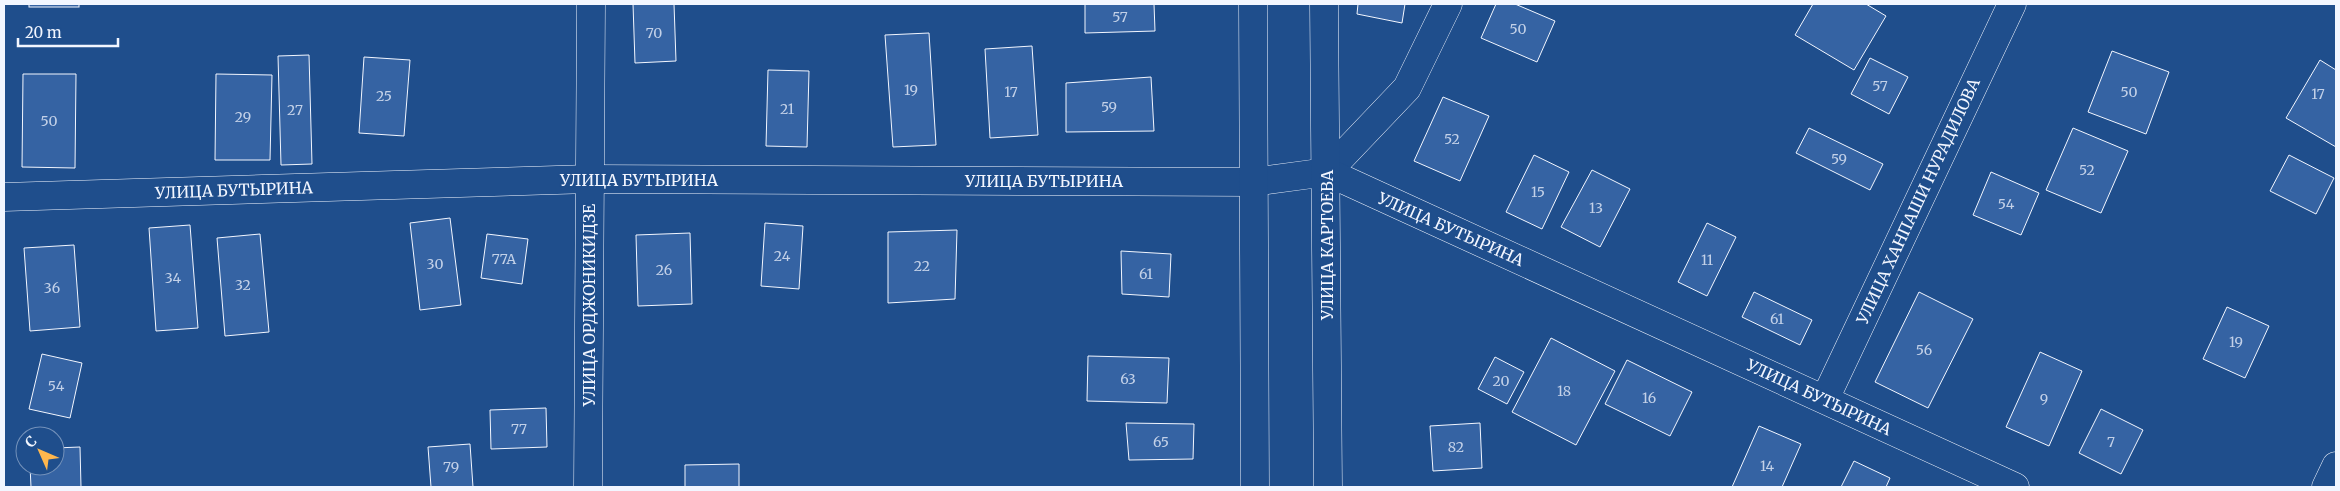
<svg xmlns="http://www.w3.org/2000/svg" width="2340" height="491" font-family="Merriweather,serif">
  <rect width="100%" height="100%" fill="#1f4e8c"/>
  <g fill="#3563a3" stroke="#f2f6ff">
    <rect x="29" y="4" width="50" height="3"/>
    <polygon points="633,4 674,4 676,61 635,63"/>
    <polygon points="1085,4 1154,4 1155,31 1085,33"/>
    <polygon points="1358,4 1405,4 1402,23 1357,14"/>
    <polygon points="1496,4 1515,4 1555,21 1537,62 1481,38"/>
    <polygon points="1813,4 1866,4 1886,16 1854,70 1795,35"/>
    <polygon points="929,33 936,145 893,147 885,35"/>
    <polygon points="1032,46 1038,135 990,138 985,49"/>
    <polygon points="2112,51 2169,72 2146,134 2088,112"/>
    <polygon points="309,55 312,164 281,165 278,56"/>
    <polygon points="364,57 410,60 404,136 359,133"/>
    <polygon points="1870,58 1908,77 1889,114 1851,94"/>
    <polygon points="2320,60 2336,70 2336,147 2286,118"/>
    <polygon points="768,70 809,71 807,147 766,146"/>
    <polygon points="23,74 76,74 75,168 22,167"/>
    <polygon points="216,74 272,75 270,160 215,160"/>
    <polygon points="1151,77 1154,131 1066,132 1066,83"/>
    <polygon points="1443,97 1489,116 1460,181 1414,161"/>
    <polygon points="1809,128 1883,164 1870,190 1796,153"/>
    <polygon points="2073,128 2128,151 2101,213 2046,190"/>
    <polygon points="1534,155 1569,172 1542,229 1506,212"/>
    <polygon points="2289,155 2334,178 2316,214 2270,191"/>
    <polygon points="1592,170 1630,189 1600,247 1561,227"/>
    <polygon points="1991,172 2039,193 2021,235 1973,215"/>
    <polygon points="450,218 461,305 420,310 410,223"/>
    <polygon points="765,223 803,226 799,289 761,286"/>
    <polygon points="1707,223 1736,237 1707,296 1678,282"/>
    <polygon points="190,225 198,328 156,331 149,228"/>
    <polygon points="957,230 955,299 888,303 888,232"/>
    <polygon points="690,233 692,304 638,306 636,235"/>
    <polygon points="260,234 269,332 225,336 217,238"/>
    <polygon points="487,234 528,239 522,284 481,278"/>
    <polygon points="74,245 80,327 30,331 24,248"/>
    <polygon points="1121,251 1171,254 1169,297 1122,294"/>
    <polygon points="1754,292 1812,320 1800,345 1742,317"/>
    <polygon points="1919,292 1973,319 1928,408 1875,382"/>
    <polygon points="2227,307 2269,326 2245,378 2203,359"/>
    <polygon points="1551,338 1615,371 1576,445 1512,412"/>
    <polygon points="2040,352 2082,371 2049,446 2006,427"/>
    <polygon points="42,354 82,363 70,418 29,409"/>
    <polygon points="1088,356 1169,358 1167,403 1087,401"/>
    <polygon points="1495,357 1524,372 1507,404 1478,389"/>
    <polygon points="1627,360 1692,392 1670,436 1605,404"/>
    <polygon points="546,408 547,447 491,449 490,410"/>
    <polygon points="2101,409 2143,430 2121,474 2079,453"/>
    <polygon points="1126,423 1194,424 1193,459 1129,460"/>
    <polygon points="1480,423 1482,468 1433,471 1430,426"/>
    <polygon points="1759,426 1801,444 1782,487 1732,487"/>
    <polygon points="470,444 473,487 431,487 428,447"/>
    <polygon points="80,447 81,487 31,487 30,466 55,466 55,448"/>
    <polygon points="1854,461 1890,478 1886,487 1841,487"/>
    <polygon points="739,464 739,487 685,487 685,465"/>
  </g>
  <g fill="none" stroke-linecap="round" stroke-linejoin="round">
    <g stroke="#f2f6ff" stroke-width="29">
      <g id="minor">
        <polyline points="1327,172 1407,88 1448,4"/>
        <polyline points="4,197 589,179 1252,182 1327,172 2015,487"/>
        <polyline points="1825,399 2012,4"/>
        <polyline points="588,487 591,4"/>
        <polyline points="2326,487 2336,466"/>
      </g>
    </g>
    <g stroke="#f2f6ff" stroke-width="29">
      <g id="major">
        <polyline points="1253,4 1255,487"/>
        <polyline points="1324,4 1328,487"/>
      </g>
    </g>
    <use href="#minor" stroke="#1f4e8c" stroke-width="28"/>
    <use href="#major" stroke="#1f4e8c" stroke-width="28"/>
  </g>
  <g text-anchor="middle" stroke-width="4" stroke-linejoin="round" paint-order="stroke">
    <g font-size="14" fill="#c3d1e8">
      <text x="1120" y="22">57</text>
      <text x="1518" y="34">50</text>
      <text x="654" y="38">70</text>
      <text x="1880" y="91">57</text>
      <text x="911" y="95">19</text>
      <text x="1011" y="97">17</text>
      <text x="2129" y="97">50</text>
      <text x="2318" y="99">17</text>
      <text x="384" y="101">25</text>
      <text x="1109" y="112">59</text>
      <text x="787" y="114">21</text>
      <text x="295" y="115">27</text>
      <text x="243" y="122">29</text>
      <text x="49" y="126">50</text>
      <text x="1452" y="144">52</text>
      <text x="1839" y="164">59</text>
      <text x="2087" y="175">52</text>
      <text x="1538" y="197">15</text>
      <text x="2006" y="209">54</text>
      <text x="1596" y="213">13</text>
      <text x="782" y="261">24</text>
      <text x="504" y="264">77А</text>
      <text x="1707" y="265">11</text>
      <text x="435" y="269">30</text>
      <text x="922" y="271">22</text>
      <text x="664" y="275">26</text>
      <text x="1146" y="279">61</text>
      <text x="173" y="283">34</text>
      <text x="243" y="290">32</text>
      <text x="52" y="293">36</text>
      <text x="1777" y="324">61</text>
      <text x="2236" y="347">19</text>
      <text x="1924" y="355">56</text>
      <text x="1128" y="384">63</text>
      <text x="1501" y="386">20</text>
      <text x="56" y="391">54</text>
      <text x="1564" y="396">18</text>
      <text x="1649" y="403">16</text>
      <text x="2044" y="404">9</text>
      <text x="519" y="434">77</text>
      <text x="1161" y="447">65</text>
      <text x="2111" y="447">7</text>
      <text x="1456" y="452">82</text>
      <text x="1767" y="471">14</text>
      <text x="451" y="472">79</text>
    </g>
    <g font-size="16" fill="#f2f6ff" stroke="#1f4e8c">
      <text x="639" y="186">УЛИЦА БУТЫРИНА</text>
      <text x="1044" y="187">УЛИЦА БУТЫРИНА</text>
      <text transform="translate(234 190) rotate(-2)" y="6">УЛИЦА БУТЫРИНА</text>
      <text transform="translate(1918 201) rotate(-65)" y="6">УЛИЦА ХАНПАШИ НУРАДИЛОВА</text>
      <text transform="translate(1451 229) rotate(24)" y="6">УЛИЦА БУТЫРИНА</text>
      <text transform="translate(1327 245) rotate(-90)" y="6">УЛИЦА КАРТОЕВА</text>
      <text transform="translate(589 305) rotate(-90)" y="6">УЛИЦА ОРДЖОНИКИДЗЕ</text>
      <text transform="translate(1819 397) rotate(25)" y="6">УЛИЦА БУТЫРИНА</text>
    </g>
  </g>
  <rect width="2340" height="491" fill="none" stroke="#f2f6ff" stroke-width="10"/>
  <g transform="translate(40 451) rotate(315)"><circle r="24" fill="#1f4e8c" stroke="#7391ba"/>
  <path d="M0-4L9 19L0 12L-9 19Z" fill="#ffb74d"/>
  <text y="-8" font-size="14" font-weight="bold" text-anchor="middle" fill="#f2f6ff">С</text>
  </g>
  <path d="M18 38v8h100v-8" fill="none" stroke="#f2f6ff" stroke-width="2.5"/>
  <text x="25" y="38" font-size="15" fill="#f2f6ff" stroke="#1f4e8c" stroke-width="4" paint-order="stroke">20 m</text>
</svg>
